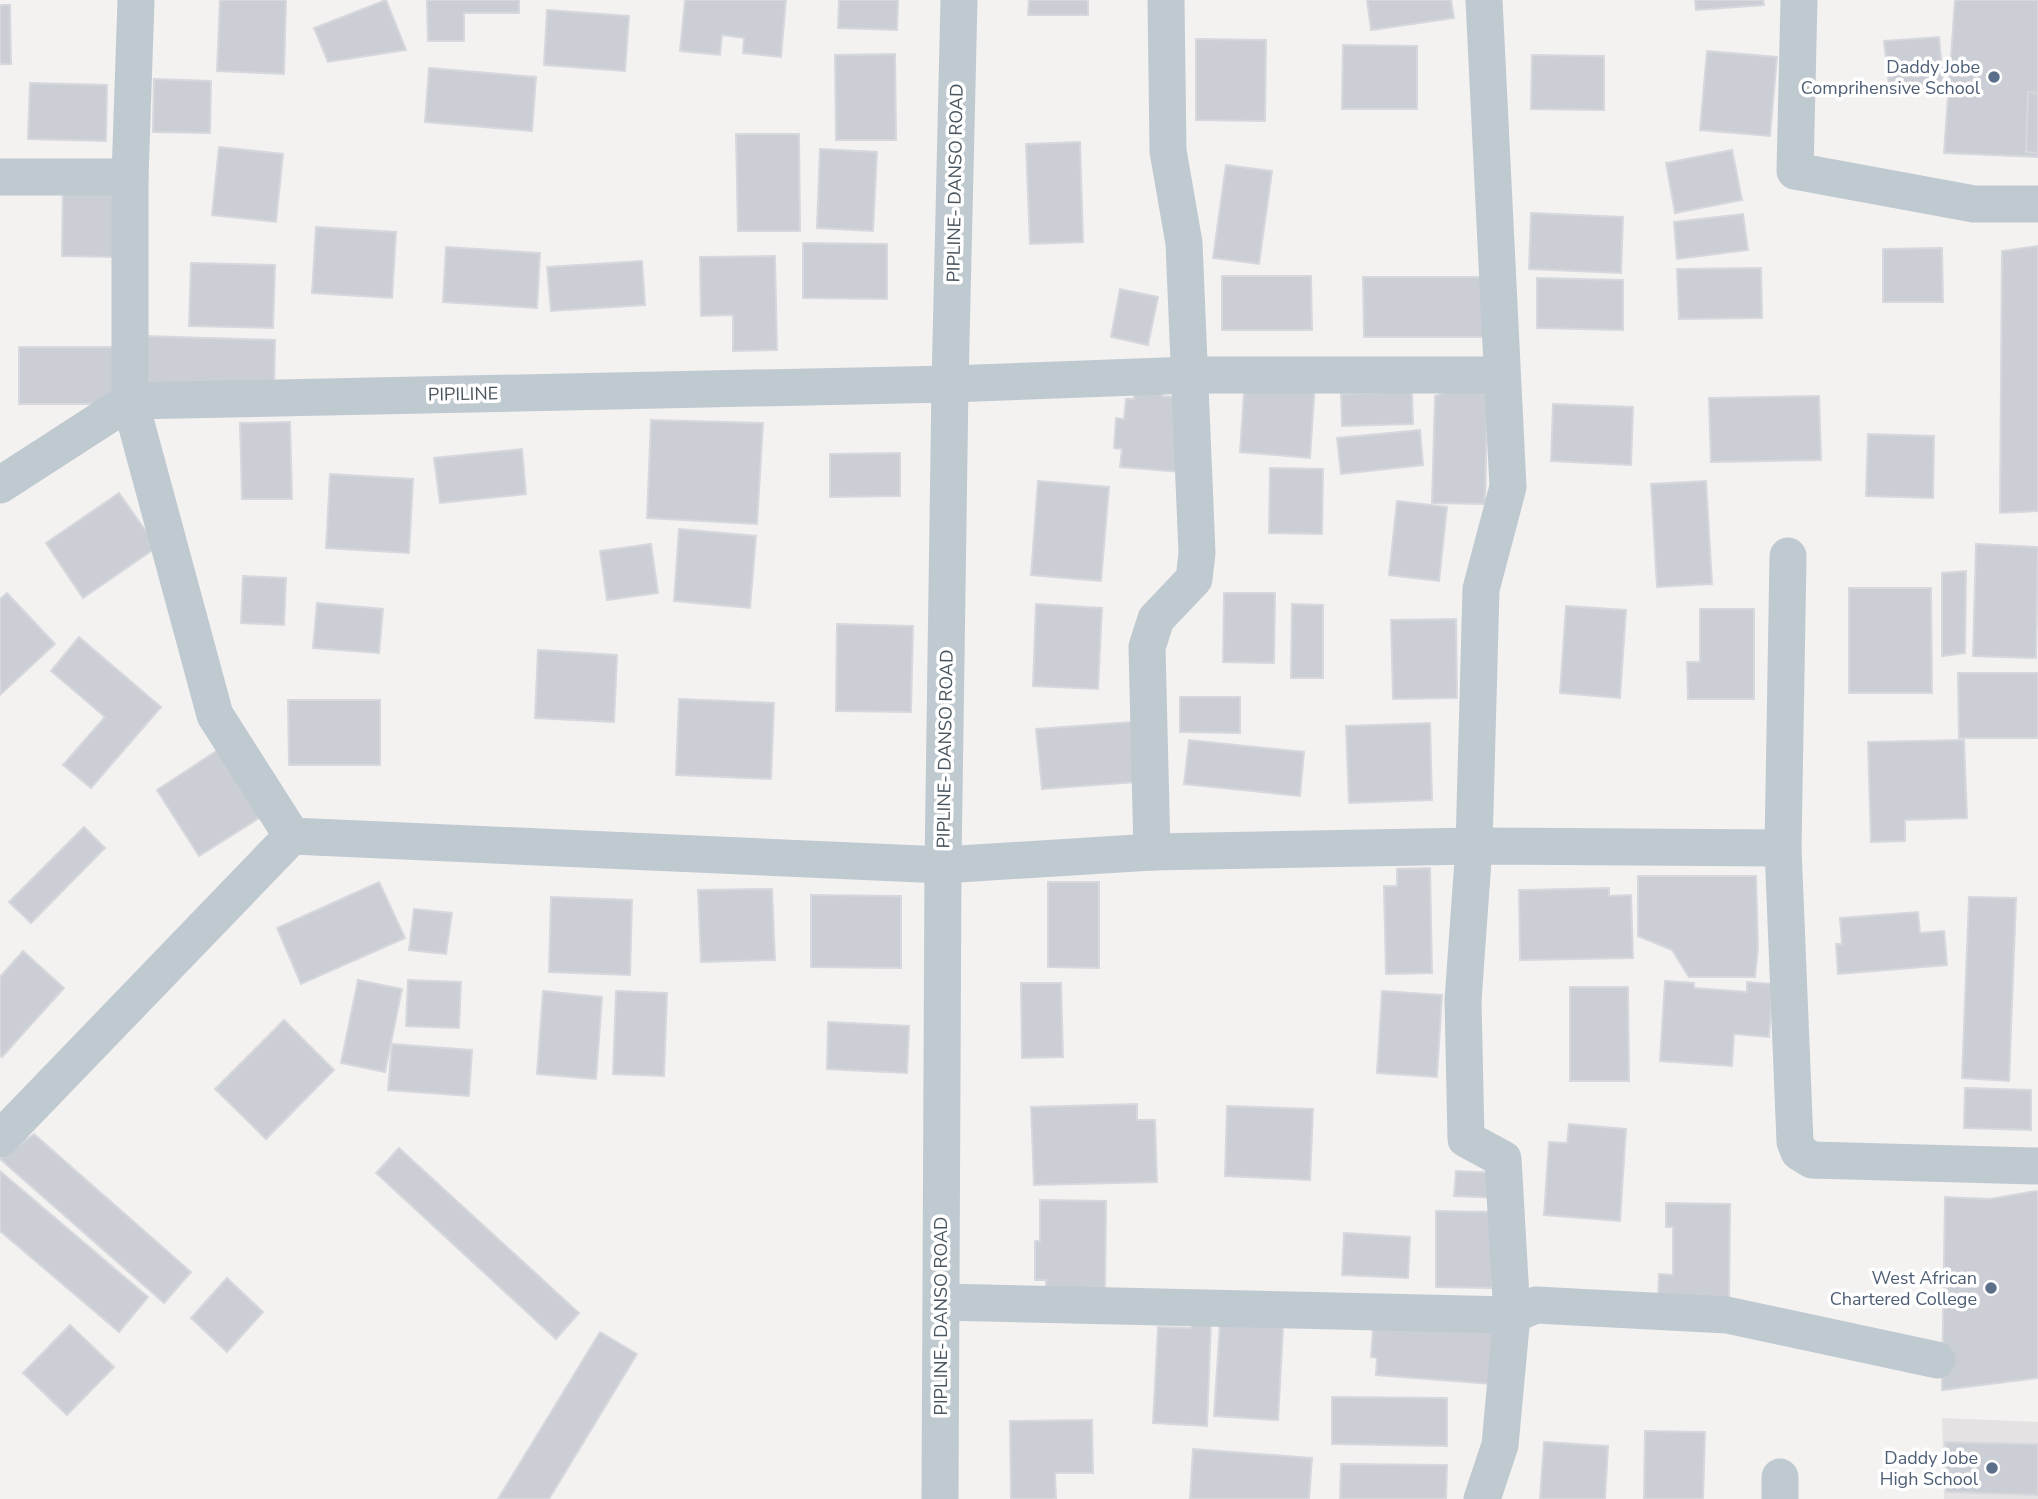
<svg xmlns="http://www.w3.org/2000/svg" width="2038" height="1499" font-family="'Nunito Sans',sans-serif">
  <rect width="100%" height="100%" fill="#f4f1f1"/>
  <polygon fill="#e5e2e3" points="1942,1418 2038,1422 2038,1499 1944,1499"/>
  <g fill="#cbced4" stroke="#d6d8dd" stroke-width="2">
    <polygon points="220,0 286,0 284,74 217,71"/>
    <polygon points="386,0 406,50 328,62 314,28"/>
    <polygon points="427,0 519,0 519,13 464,13 464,41 428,41"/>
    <polygon points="685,0 786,0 781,57 743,53 744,38 722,35 720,55 680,51"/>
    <polygon points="839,0 898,0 897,30 838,28"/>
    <polygon points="1029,0 1088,0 1088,15 1028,15"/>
    <polygon points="1367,0 1451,0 1454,18 1371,30"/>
    <polygon points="1695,0 1763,0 1764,5 1696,10"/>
    <polygon points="1955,0 2038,0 2038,157 1944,153"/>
    <polygon points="0,5 10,5 11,64 0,64"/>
    <polygon points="547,10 629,16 625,71 544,65"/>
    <polygon points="1939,37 1944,90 1890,94 1884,41"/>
    <polygon points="1196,39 1266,40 1265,121 1196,120"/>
    <polygon points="1343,45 1417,46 1417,109 1342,109"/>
    <polygon points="1707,51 1777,57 1770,136 1700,130"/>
    <polygon points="895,54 896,140 836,140 835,55"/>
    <polygon points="1532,55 1604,56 1604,110 1531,109"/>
    <polygon points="429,68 536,77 532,131 425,122"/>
    <polygon points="154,79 211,81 210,133 153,132"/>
    <polygon points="30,83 107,85 106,141 28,139"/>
    <polygon points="2028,92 2038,93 2038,153 2026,152"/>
    <polygon points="736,134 799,134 800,231 738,231"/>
    <polygon points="1080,142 1083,242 1030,244 1026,144"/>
    <polygon points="219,147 283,154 276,222 212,215"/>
    <polygon points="820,149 877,152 873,231 817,228"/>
    <polygon points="1732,150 1742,200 1675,213 1666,163"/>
    <polygon points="1226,165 1272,171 1259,264 1213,258"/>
    <polygon points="63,181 114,182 113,257 62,256"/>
    <polygon points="1531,213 1623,217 1621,273 1529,269"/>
    <polygon points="1743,214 1748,250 1677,259 1674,222"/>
    <polygon points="316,227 396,232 392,298 312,293"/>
    <polygon points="803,243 887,244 887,299 803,298"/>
    <polygon points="2038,246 2038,511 2000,513 2002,251"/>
    <polygon points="446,247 540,253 537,308 443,302"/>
    <polygon points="1942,248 1943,302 1883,302 1883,249"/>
    <polygon points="775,256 777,350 733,351 733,315 701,316 700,257"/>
    <polygon points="642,261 645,305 551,311 547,267"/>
    <polygon points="191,263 275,265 273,328 189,326"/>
    <polygon points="1761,268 1762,318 1679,319 1677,269"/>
    <polygon points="1222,276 1311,276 1312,330 1222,330"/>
    <polygon points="1363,277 1483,277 1483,337 1364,337"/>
    <polygon points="1537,278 1623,280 1623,330 1537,328"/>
    <polygon points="1120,289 1158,297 1148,345 1111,337"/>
    <polygon points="145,336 275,340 274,390 144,385"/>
    <rect x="19" y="347" width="96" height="57"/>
    <polygon points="1488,377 1485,504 1432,503 1435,396"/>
    <polygon points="1245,378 1315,383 1310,458 1240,452"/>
    <polygon points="1135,383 1162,385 1162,396 1187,398 1181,472 1120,467 1122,449 1114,448 1116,418 1124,419 1126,399 1134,399"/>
    <polygon points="1412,391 1413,424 1342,426 1341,394"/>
    <polygon points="1819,396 1821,460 1711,462 1709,398"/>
    <polygon points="1553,404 1633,407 1631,465 1551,461"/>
    <polygon points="651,420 763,423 757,524 647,518"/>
    <polygon points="290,422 292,499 242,499 240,423"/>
    <polygon points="1420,430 1423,465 1341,474 1337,438"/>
    <polygon points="1868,434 1934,436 1933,498 1866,496"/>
    <polygon points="522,449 526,494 440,503 434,458"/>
    <polygon points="900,453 900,496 830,497 830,454"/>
    <polygon points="1270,468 1323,469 1322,534 1269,533"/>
    <polygon points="330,474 413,479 409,553 326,548"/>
    <polygon points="1038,481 1109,487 1101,581 1031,575"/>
    <polygon points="1706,481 1712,584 1657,587 1651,484"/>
    <polygon points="119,493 157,547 83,598 46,543"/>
    <polygon points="1397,501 1447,507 1439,581 1389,575"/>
    <polygon points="679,529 756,536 750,608 674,601"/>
    <polygon points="651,544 658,593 607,600 600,551"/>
    <polygon points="1976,544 2038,547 2036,658 1973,656"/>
    <polygon points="1966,571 1965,653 1942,656 1942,573"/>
    <polygon points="243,576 286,578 284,625 241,623"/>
    <polygon points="1849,588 1931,588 1932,693 1849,693"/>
    <polygon points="7,593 55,644 0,695 0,599"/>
    <polygon points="1224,593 1275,593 1274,663 1223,662"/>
    <polygon points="317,603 383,609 379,653 313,648"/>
    <polygon points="1036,604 1102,608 1098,689 1033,686"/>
    <polygon points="1292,604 1323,605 1323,678 1291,678"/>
    <polygon points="1566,606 1626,610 1620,698 1560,693"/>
    <polygon points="1700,609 1754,609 1754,699 1688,699 1687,662 1700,662"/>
    <polygon points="1456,619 1457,698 1393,699 1391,620"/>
    <polygon points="837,624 913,626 911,712 836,711"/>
    <polygon points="79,637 161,707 91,788 63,765 105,717 51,671"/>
    <polygon points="538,650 617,655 614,722 535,718"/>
    <polygon points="1958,673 2038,673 2038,738 1959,738"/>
    <polygon points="1180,697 1240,697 1240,733 1180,732"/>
    <polygon points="679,699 774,703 771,779 676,775"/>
    <polygon points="288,700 380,700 380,765 289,765"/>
    <polygon points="1132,722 1137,782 1042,789 1036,729"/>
    <polygon points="1430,723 1432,800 1349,803 1346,726"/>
    <polygon points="1189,740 1304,752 1300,796 1184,784"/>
    <polygon points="1964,740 1967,818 1905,820 1905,841 1871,842 1868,742"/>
    <polygon points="224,746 267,813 199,856 157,790"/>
    <polygon points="84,827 105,848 31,923 9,902"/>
    <polygon points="1430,868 1432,973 1386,974 1384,886 1397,886 1397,869"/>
    <polygon points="1638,876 1756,876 1758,948 1755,977 1689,977 1672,950 1638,936"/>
    <polygon points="379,882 405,938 301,984 277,928"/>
    <polygon points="1048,882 1099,882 1099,968 1048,967"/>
    <polygon points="1609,888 1609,896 1631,895 1633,958 1520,960 1519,890"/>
    <polygon points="772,889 775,960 701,962 698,890"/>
    <polygon points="811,895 901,896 901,968 811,967"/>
    <polygon points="551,897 632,900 630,975 549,972"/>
    <polygon points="1969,897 2016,898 2009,1081 1962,1078"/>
    <polygon points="414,909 452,913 446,954 409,950"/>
    <polygon points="1918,912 1920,933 1944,931 1947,965 1838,974 1836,944 1842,944 1840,918"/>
    <polygon points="23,951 64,988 2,1057 0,1055 0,977"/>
    <polygon points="358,980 402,989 385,1072 341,1063"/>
    <polygon points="408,980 461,982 459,1028 406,1026"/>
    <polygon points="1665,981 1694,983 1694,988 1747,992 1747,982 1773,984 1769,1037 1734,1034 1732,1066 1660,1061"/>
    <polygon points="1021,983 1061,983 1063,1057 1022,1058"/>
    <polygon points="1570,987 1628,987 1629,1081 1570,1081"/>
    <polygon points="543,991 602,997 596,1079 537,1074"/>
    <polygon points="616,991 667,993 664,1076 613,1074"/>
    <polygon points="1382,991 1442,995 1437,1077 1377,1073"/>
    <polygon points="284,1020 334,1070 266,1139 215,1089"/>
    <polygon points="828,1022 909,1026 907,1073 827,1069"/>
    <polygon points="392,1044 472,1050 469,1096 388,1090"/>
    <polygon points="1965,1088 2031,1090 2031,1130 1964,1128"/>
    <polygon points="1137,1104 1137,1120 1155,1120 1157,1182 1034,1185 1031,1107"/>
    <polygon points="1227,1106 1313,1109 1310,1180 1225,1176"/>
    <polygon points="1569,1124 1626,1129 1620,1221 1544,1215 1549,1142 1567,1143"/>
    <polygon points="34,1134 191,1272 164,1303 0,1159"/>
    <polygon points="399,1148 579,1313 556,1339 376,1173"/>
    <polygon points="0,1171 148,1297 119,1332 0,1231"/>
    <polygon points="1456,1171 1501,1173 1500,1198 1454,1196"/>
    <polygon points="2036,1191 2038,1192 2038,1378 1942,1390 1945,1197 1990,1199"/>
    <polygon points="1040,1200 1106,1201 1105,1294 1046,1293 1046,1280 1035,1280 1035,1241 1040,1241"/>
    <polygon points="1666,1203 1730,1204 1729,1301 1658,1300 1659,1274 1673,1275 1673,1227 1666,1227"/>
    <polygon points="1436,1211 1493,1212 1492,1288 1436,1287"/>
    <polygon points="1344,1233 1410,1237 1408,1278 1342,1275"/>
    <polygon points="227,1278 263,1312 227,1352 191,1318"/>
    <polygon points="1192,1320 1211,1321 1207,1426 1153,1423 1158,1327 1191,1328"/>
    <polygon points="1220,1323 1283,1327 1278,1420 1214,1416"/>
    <polygon points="70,1325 114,1367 67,1415 23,1373"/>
    <polygon points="1373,1328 1495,1329 1491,1384 1376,1375 1377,1358 1371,1357"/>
    <polygon points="600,1332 637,1354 549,1499 498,1499"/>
    <polygon points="1332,1397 1447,1398 1447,1446 1332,1444"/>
    <polygon points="1092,1420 1093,1473 1055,1473 1056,1499 1011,1499 1010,1421"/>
    <polygon points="1645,1431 1705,1432 1703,1499 1644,1499"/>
    <polygon points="1544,1442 1608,1446 1605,1499 1540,1499"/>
    <polygon points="1945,1442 2038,1444 2038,1495 1946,1492"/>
    <polygon points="1193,1449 1312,1458 1309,1499 1190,1499"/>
    <polygon points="1341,1464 1447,1465 1446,1499 1340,1499"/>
  </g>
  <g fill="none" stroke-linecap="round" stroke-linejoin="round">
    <g stroke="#bfc9d0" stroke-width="37">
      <polyline points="136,0 130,177 130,401 215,715 292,836"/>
      <polyline points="1799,0 1795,171 1974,204 2038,204"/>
      <polyline points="0,177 130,177"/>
      <polyline points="0,485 130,401 950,384 1190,375 1502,375"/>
      <polyline points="1788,556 1783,848 1795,1142 1799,1152 1812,1160 2038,1166"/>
      <polyline points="1152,852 1147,647 1156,619 1194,579 1197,553 1184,243 1168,151 1166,0"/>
      <polyline points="0,1139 292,836 943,865 1152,852 1474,846 1783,848"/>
      <polyline points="942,1302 1512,1315 1536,1305 1727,1315 1937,1360"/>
      <polyline points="940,1499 943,865 950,384 959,0"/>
      <polyline points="1482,1499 1500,1445 1512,1315 1503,1159 1466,1139 1463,1000 1474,846 1481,589 1508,487 1484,0"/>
      <polyline points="1780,1499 1780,1477"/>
    </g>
  </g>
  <g fill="#5c6f8a" stroke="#fff" stroke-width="2.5">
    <circle cx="1994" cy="77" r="7"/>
    <circle cx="1991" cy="1288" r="7"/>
    <circle cx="1992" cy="1468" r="7"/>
  </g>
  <g text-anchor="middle" stroke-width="7" stroke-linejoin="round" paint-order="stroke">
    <g font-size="18" fill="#4e5e75" stroke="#fff" text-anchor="end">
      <text x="1980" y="73">Daddy Jobe<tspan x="1980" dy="21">Comprihensive School</tspan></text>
      <text x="1977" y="1284">West African<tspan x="1977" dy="21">Chartered College</tspan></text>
      <text x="1978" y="1464">Daddy Jobe<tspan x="1978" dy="21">High School</tspan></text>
    </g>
    <g font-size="18" fill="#49555f" stroke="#fff">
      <text transform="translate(955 183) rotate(-89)" y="6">PIPLINE- DANSO ROAD</text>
      <text transform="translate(463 394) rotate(-1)" y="6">PIPILINE</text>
      <text transform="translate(945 749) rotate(-89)" y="6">PIPLINE- DANSO ROAD</text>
      <text transform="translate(941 1316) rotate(-90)" y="6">PIPLINE- DANSO ROAD</text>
    </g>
  </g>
</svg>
